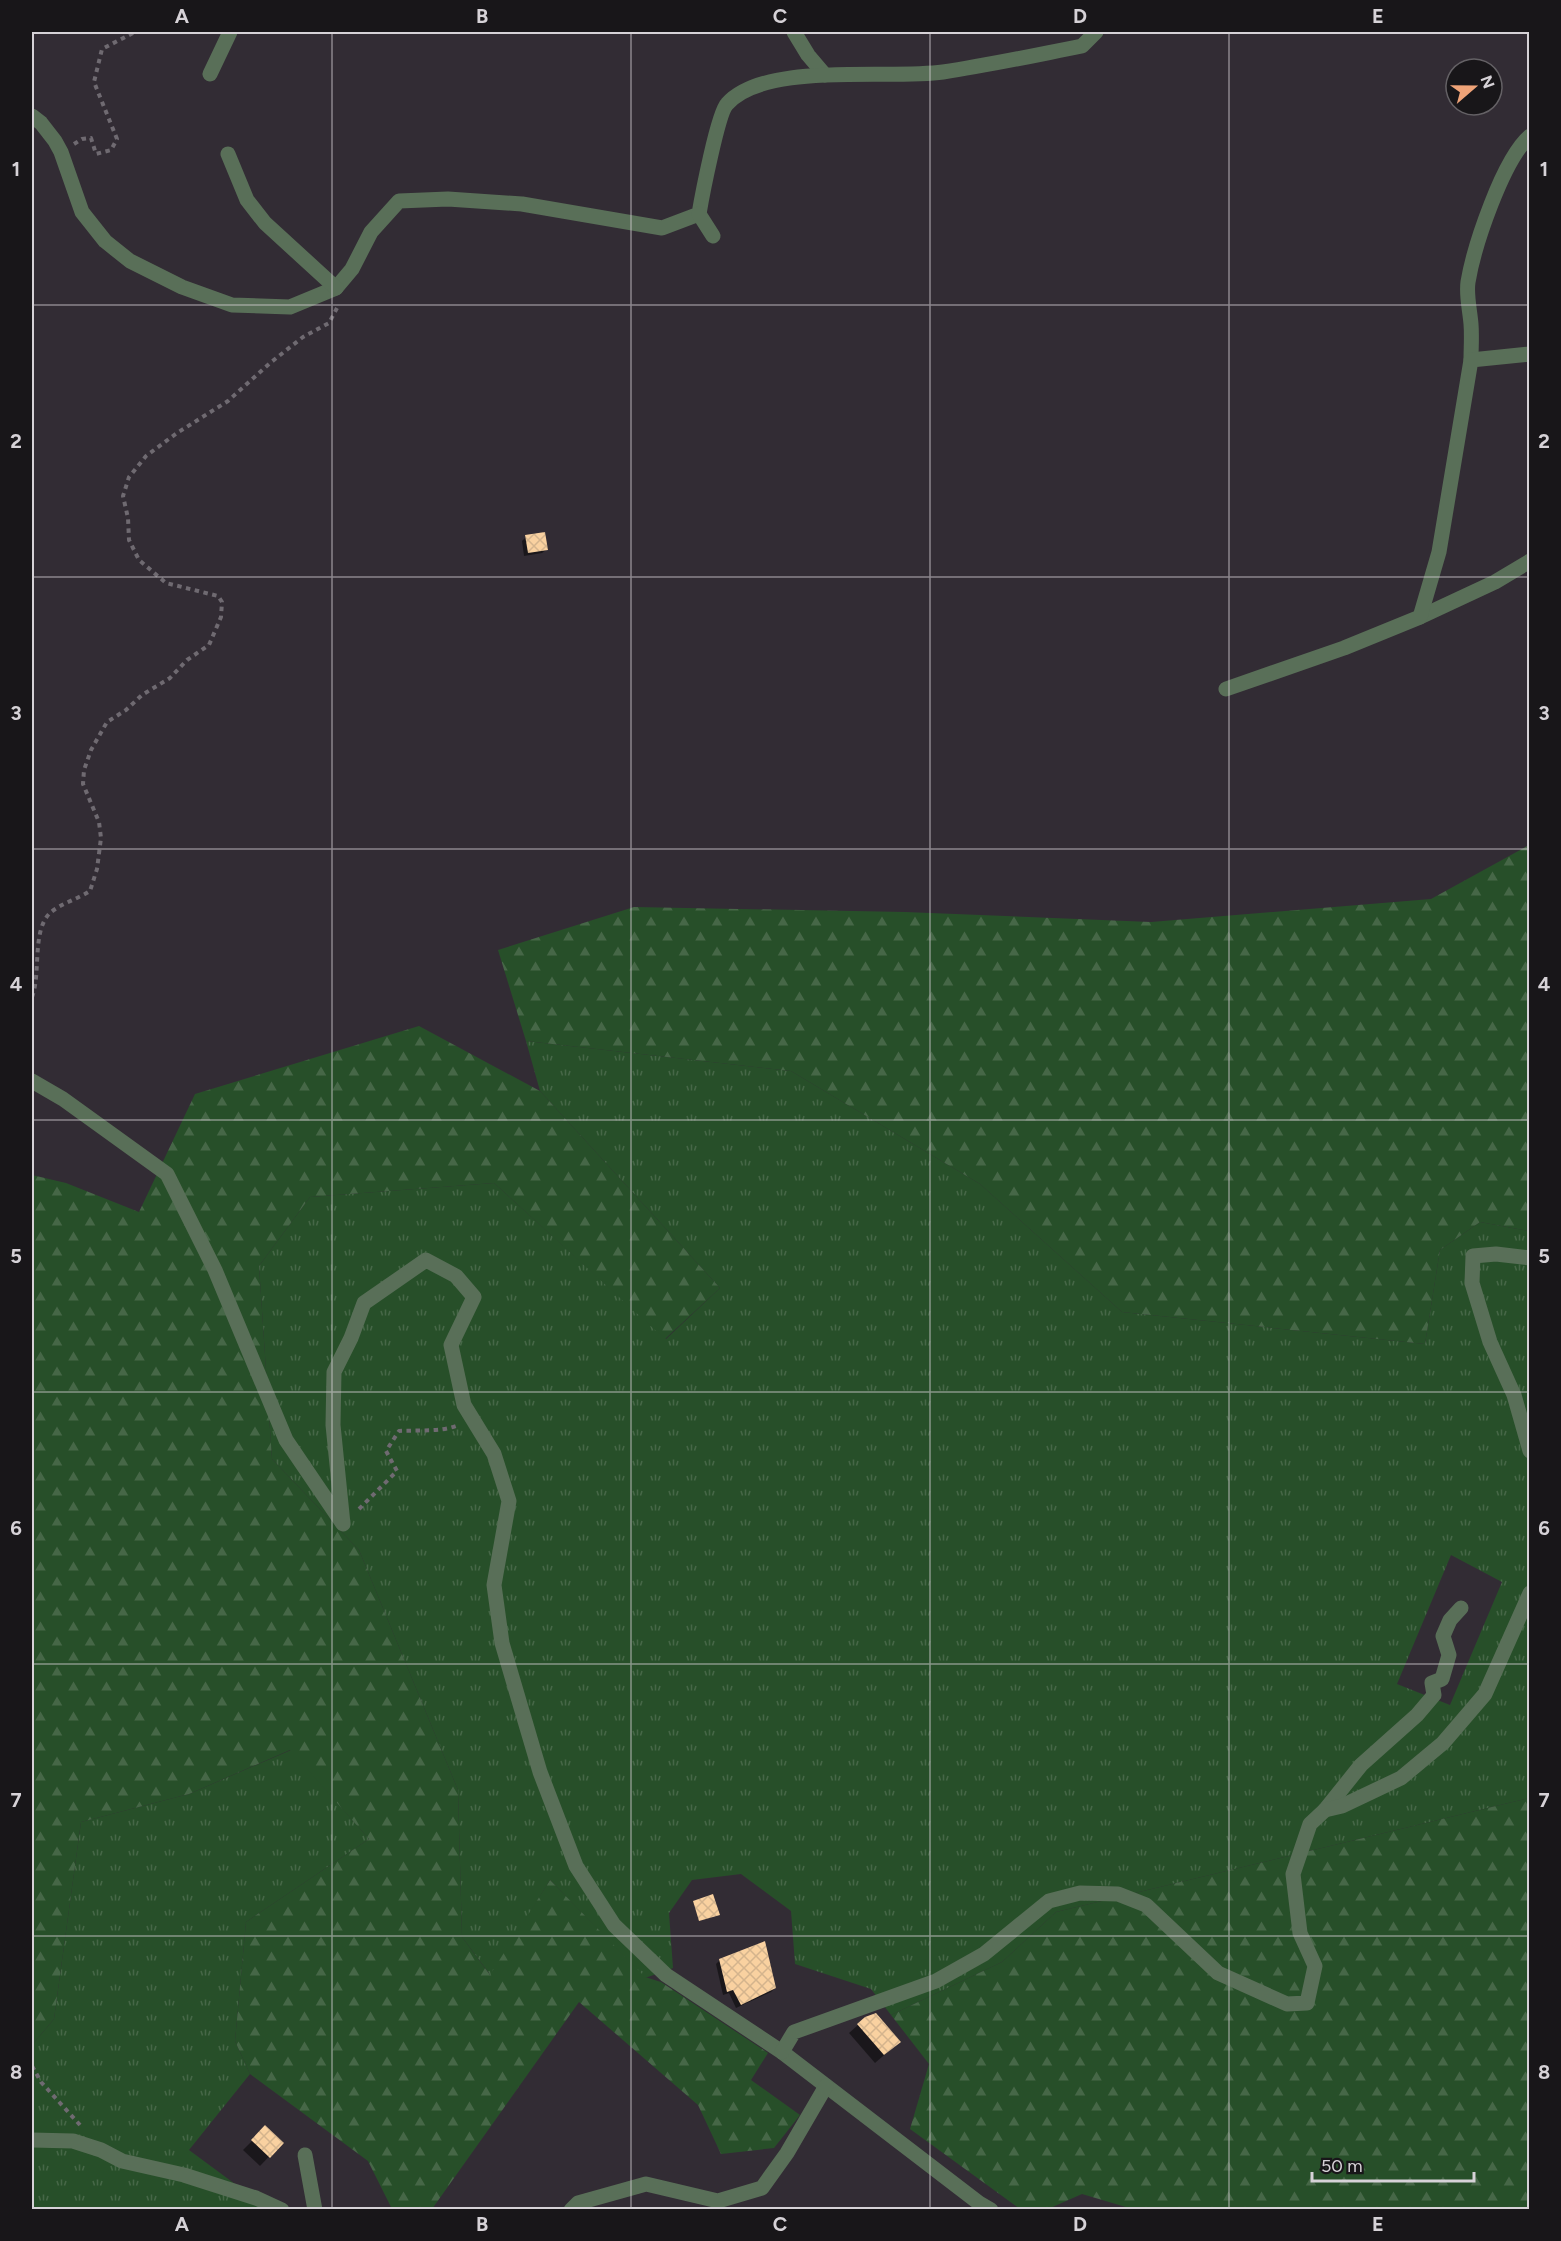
<svg xmlns="http://www.w3.org/2000/svg" width="1561" height="2241" font-family="Figtree,sans-serif">
  <defs>
    <pattern id="grass-tufts" width="24" height="20" patternUnits="userSpaceOnUse" patternTransform="scale(1.5)"><rect width="24" height="20" fill="#274f29"/><path d="M3 7l-1-3M5 7V3M7 7l1-3M15 17l-1-3M17 17v-4M19 17l1-3" fill="none" stroke="#466747"/></pattern>
    <pattern id="forest-firs" width="22" height="20" patternUnits="userSpaceOnUse" patternTransform="scale(1.5)"><rect width="22" height="20" fill="#274f29"/><path d="M5 1l3.5 6h-7zM16 11l3.5 6h-7z" fill="#466747"/></pattern>
    <pattern id="building-cross-hatch" width="8" height="8" patternUnits="userSpaceOnUse" patternTransform="scale(1.5)"><rect width="8" height="8" fill="#f9d1a0"/><path d="M0 0l8 8M0 8l8-8" fill="none" stroke="#d4b48d"/></pattern>
  </defs>
  <rect width="100%" height="100%" fill="#322c34"/>
  <g fill="url(#grass-tufts)" fill-rule="evenodd">
    <path d="M526,1041L791,1071L980,1184L1122,1312L1425,1344L1440,1250L1480,1222L1529,1231V1798L1056,1912L1002,1962L891,2015L871,1989L795,1964L791,1911L741,1874L692,1880L669,1913L673,1968L645,1978L550,1880L491,1976L462,1937L458,1790L359,1550L272,1459L259,1266L310,1197L494,1183L666,1339L720,1288L540,1091ZM1451,1555L1502,1582L1450,1705L1397,1684Z"/>
    <polygon points="291,1750 369,1839 246,1922 235,2041 250,2074 189,2150 269,2209 32,2210 32,2045 54,2019 81,1822 189,1794"/>
  </g>
  <g fill="url(#forest-firs)">
    <polygon points="1529,845 1529,1231 1480,1222 1440,1250 1425,1344 1122,1312 980,1184 791,1071 526,1041 498,950 634,907 905,912 1151,922 1431,899"/>
    <polygon points="419,1026 540,1091 720,1288 665,1339 494,1183 310,1197 259,1266 272,1459 359,1550 458,1790 462,1937 490,1975 550,1880 645,1977 661,1982 768,2053 751,2080 800,2115 774,2148 721,2154 698,2105 579,2002 432,2209 392,2209 368,2161 250,2074 235,2041 246,1922 369,1839 290,1750 189,1794 81,1822 54,2019 32,2045 32,1175 66,1183 139,1212 195,1094"/>
    <polygon points="1529,1798 1529,2209 1136,2210 1082,2194 1048,2209 1020,2209 910,2129 929,2064 891,2015 1002,1962 1056,1912"/>
  </g>
  <g fill="#0007">
    <polygon points="526,537 546,550 542,553 524,556 522,541"/>
    <polygon points="720,1960 775,1988 771,1992 736,2008 729,1993 723,1995 716,1964"/>
    <polygon points="858,2025 890,2050 875,2063 849,2033"/>
    <polygon points="266,2127 282,2143 260,2166 243,2150"/>
  </g>
  <g fill="url(#building-cross-hatch)">
    <polygon points="545,532 548,550 528,553 525,535"/>
    <polygon points="713,1894 720,1915 699,1921 693,1901"/>
    <polygon points="765,1941 776,1988 741,2005 733,1990 727,1992 719,1959"/>
    <polygon points="876,2013 901,2042 884,2055 857,2024 865,2017"/>
    <polygon points="265,2125 284,2143 270,2158 251,2140"/>
  </g>
  <g fill="none" stroke-linecap="round" stroke-linejoin="round">
    <g stroke="#6f6a71" stroke-width="4" stroke-dasharray="4.5 4.5" stroke-linecap="butt">
      <polyline points="74,144 82,139 91,138 96,154 111,150 117,139 94,82 102,49 135,32"/>
      <path d="M32,997C41,974 32,932 49,914C59,904 78,899 90,891L97,869L101,838L99,822L83,784L84,770L91,750L107,722L126,710L142,695L170,678L187,660L209,645L221,617L222,602L218,596L166,583L139,560L129,540L128,518L123,496L129,477L146,456L177,433L228,401L270,363L303,337L329,323L337,308"/>
      <path d="M359,1509L397,1471L386,1451L399,1431C418,1430 439,1432 456,1426"/>
      <polyline points="32,2066 41,2082 80,2125"/>
    </g>
    <g stroke="#596f58" stroke-width="15">
      <polyline points="794,32 808,55 825,75"/>
      <polyline points="210,74 230,32"/>
      <path d="M32,116L41,123L55,141L61,152L82,212L105,241L130,261L182,287L232,305L290,307L336,288L352,269L371,232L399,201L448,199L522,204L662,228L699,214C702,196 718,113 727,104C765,61 888,80 943,72C990,65 1036,55 1082,46L1096,32"/>
      <polyline points="228,154 247,200 265,223 336,288"/>
      <polyline points="699,214 713,236"/>
      <path d="M1471,360C1471,348 1472,336 1471,324C1470,311 1466,295 1468,282C1474,246 1503,159 1530,136"/>
      <polyline points="1420,617 1495,582 1530,561"/>
      <polyline points="1226,689 1344,648 1420,617 1439,552 1471,360 1530,354"/>
      <polyline points="32,1081 63,1099 167,1174 215,1270 286,1440 343,1524 333,1425 334,1372 351,1338 364,1303 426,1260 456,1276 474,1297 451,1345 464,1405 494,1454 509,1501 494,1585 502,1643 540,1772 576,1866 614,1925 666,1975 782,2052 979,2203 991,2210"/>
      <polyline points="1530,1258 1496,1254 1473,1256 1472,1283 1490,1342 1514,1395 1530,1451"/>
      <polyline points="1325,1810 1361,1765 1417,1715 1434,1695 1432,1683 1442,1679 1449,1655 1443,1636 1450,1620 1461,1608"/>
      <polyline points="782,2052 794,2032 936,1981 984,1954 1049,1901 1080,1893 1118,1894 1146,1905 1218,1973 1287,2004 1307,2003 1315,1966 1300,1933 1293,1874 1310,1824 1325,1810 1342,1806 1401,1778 1443,1743 1485,1694 1530,1593"/>
      <polyline points="32,2140 73,2141 101,2150 122,2161 184,2175 256,2198 282,2210"/>
      <polyline points="305,2155 315,2210"/>
      <polyline points="571,2210 578,2203 646,2184 718,2201 762,2188 787,2153 826,2086"/>
    </g>
  </g>
  <path fill="none" stroke="#d6d2d7" stroke-width="1.5" stroke-opacity="0.55" d="M332,32V2210M631,32V2210M930,32V2210M1229,32V2210M32,305H1530M32,577H1530M32,849H1530M32,1120H1530M32,1392H1530M32,1664H1530M32,1936H1530"/>
  <rect width="1561" height="2241" fill="none" stroke="#181619" stroke-width="66"/>
  <g transform="translate(1474 87) rotate(70)"><circle r="28" fill="#181619" stroke="#646165" stroke-width="1.5"/>
  <path d="M0-4.5L10 22L0 15L-10 22Z" fill="#efa378"/>
  <text y="-9" font-size="16" font-weight="bold" text-anchor="middle" fill="#d6d2d7">N</text>
  </g>
  <path d="M1312 2172v9h162v-9" fill="none" stroke="#d6d2d7" stroke-width="3"/>
  <text x="1321" y="2172" font-size="18" fill="#d6d2d7" stroke="#181619" stroke-width="4.5" paint-order="stroke">50 m</text>
  <rect x="33" y="33" width="1495" height="2175" fill="none" stroke="#d6d2d7" stroke-width="2"/>
  <g font-size="20" text-anchor="middle" font-weight="bold" fill="#d6d2d7">
    <text x="182" y="23">A</text>
    <text x="482" y="23">B</text>
    <text x="780" y="23">C</text>
    <text x="1080" y="23">D</text>
    <text x="1378" y="23">E</text>
    <text x="16" y="176">1</text>
    <text x="1544" y="176">1</text>
    <text x="16" y="448">2</text>
    <text x="1544" y="448">2</text>
    <text x="16" y="720">3</text>
    <text x="1544" y="720">3</text>
    <text x="16" y="991">4</text>
    <text x="1544" y="991">4</text>
    <text x="16" y="1263">5</text>
    <text x="1544" y="1263">5</text>
    <text x="16" y="1535">6</text>
    <text x="1544" y="1535">6</text>
    <text x="16" y="1807">7</text>
    <text x="1544" y="1807">7</text>
    <text x="16" y="2079">8</text>
    <text x="1544" y="2079">8</text>
    <text x="182" y="2231">A</text>
    <text x="482" y="2231">B</text>
    <text x="780" y="2231">C</text>
    <text x="1080" y="2231">D</text>
    <text x="1378" y="2231">E</text>
  </g>
</svg>
